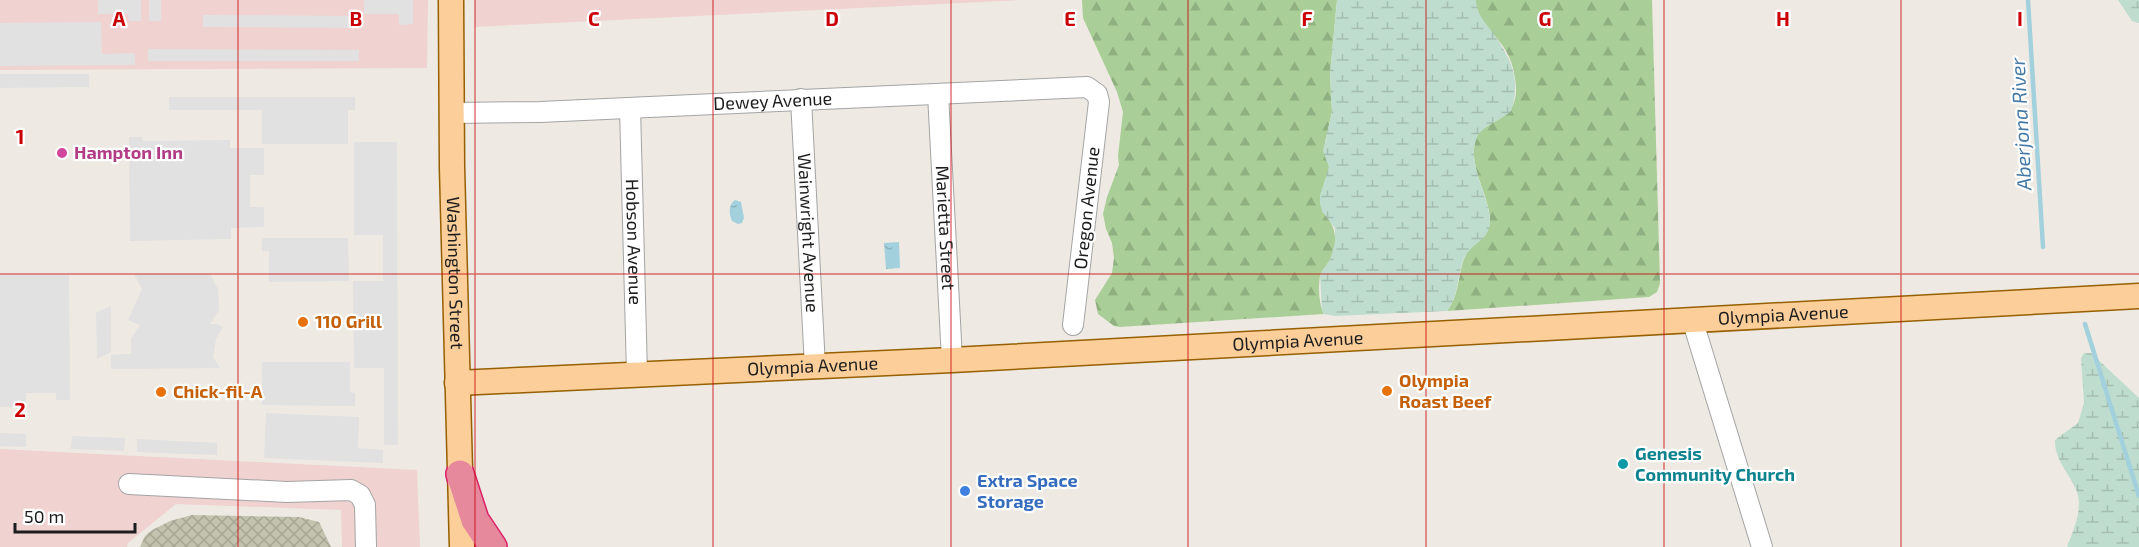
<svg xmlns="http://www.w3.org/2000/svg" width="2139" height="547" font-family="'Exo 2',sans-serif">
  <defs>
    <pattern id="construction-cross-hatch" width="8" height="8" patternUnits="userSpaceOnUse" patternTransform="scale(1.5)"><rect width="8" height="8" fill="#c3c2ae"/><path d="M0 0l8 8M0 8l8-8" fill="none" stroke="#a7a695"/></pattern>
    <pattern id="forest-firs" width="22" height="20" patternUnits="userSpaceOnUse" patternTransform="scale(1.5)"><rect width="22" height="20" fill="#a9ce97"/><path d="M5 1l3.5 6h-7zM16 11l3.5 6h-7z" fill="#91b082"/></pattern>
    <pattern id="wetland-marsh" width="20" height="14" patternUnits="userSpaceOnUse" patternTransform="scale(1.5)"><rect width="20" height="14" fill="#bfddce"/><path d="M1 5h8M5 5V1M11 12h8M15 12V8" fill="none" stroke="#a4bdb0"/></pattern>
    <pattern id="water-ripples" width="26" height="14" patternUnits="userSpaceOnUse" patternTransform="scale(1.5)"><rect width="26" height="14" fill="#a2d1dd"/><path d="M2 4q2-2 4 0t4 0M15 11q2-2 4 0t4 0" fill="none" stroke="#8bb3bd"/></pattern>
  </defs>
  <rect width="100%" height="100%" fill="#eeeae3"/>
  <g fill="#f0d2d1">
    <polygon points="0,0 428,0 427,68 0,70"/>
    <polygon points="475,0 1022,0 475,27"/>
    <polygon points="0,449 417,470 420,547 342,547 341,510 176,504 128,543 127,547 0,547"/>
  </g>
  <polygon fill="url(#construction-cross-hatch)" points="192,515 299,517 319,522 331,547 140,547 145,536 152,530 170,521"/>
  <g fill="url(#forest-firs)">
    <path d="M1082,0H1337L1330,74L1332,112L1325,142L1329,167L1322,211C1336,226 1339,240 1330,260C1327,265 1322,270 1320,276C1318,287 1319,305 1324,314L1120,327L1114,326L1098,314L1095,300L1112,273L1114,258L1112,243L1106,229L1103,214L1107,197L1119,165L1118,156L1123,112L1117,92L1083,18Z"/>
    <path d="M1476,0H1652L1660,283L1657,292L1649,297L1447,311C1459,296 1458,276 1464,259C1470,242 1491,240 1490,218C1488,193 1469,168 1475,141C1481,118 1518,125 1516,86C1515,74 1512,61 1506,51C1497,35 1475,19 1476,0Z"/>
  </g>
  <g fill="url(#wetland-marsh)">
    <path d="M1337,0H1476C1476,10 1481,18 1487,25C1508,54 1523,75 1511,111C1501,121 1481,125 1476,140C1467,165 1490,197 1490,222C1490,240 1470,244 1464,258C1457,276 1459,296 1447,311L1335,316L1324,314L1322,310L1320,275L1331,258L1335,242V228L1322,211L1320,204V195L1329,167L1323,151L1332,112L1330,74Z"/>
    <polygon points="2118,0 2139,0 2139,23 2132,21"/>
    <path d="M2084,353H2091L2139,398V547H2067C2073,531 2083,510 2077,492C2071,475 2054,460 2055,440L2078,423L2084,403L2081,358Z"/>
  </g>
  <g fill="#e1e1e1">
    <polygon points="98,0 141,0 141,21 129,21 128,14 98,14"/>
    <rect x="149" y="0" width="12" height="21"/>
    <polygon points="364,0 413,0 413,24 399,25 399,14 364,14"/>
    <polygon points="203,15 362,16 362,28 203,27"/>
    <polygon points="101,22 102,54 135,53 135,65 0,66 0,23"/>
    <polygon points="148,49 359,50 359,61 148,61"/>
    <polygon points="0,74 89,74 89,87 0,88"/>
    <polygon points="169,97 355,97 355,110 348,110 348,144 262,144 262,110 169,110"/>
    <polygon points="129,137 142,137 143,141 230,140 230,148 264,148 264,175 250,175 250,207 264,207 264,227 231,228 231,239 130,241"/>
    <polygon points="354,142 397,142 398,445 384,445 384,368 354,368 353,281 383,281 383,235 354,235"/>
    <polygon points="262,238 348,238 349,281 269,282 269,251 262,251"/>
    <polygon points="134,274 210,274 218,289 219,310 210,324 217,324 223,327 216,339 213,357 220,368 111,369 111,355 131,354 131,339 140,325 128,320 142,289"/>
    <polygon points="0,275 69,275 70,400 56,400 56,393 26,393 26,407 0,407"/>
    <polygon points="111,306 111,352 97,359 96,313"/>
    <polygon points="262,362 350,362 350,392 355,393 355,406 262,405"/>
    <polygon points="266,413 359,417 358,448 383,450 383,463 264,458"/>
    <polygon points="0,433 26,434 26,447 0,446"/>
    <polygon points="72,436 125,438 124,451 71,449"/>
    <polygon points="137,439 217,443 217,455 137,452"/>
  </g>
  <g fill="url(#water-ripples)">
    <path d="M735,200L741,202L744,218L742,223L738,224L732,221C729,214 728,205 735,200Z"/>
    <polygon points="899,242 900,268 886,269 884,243"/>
  </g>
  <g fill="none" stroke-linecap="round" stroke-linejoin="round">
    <g stroke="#a2d1dd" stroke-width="4.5">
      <polyline points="2028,0 2043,247"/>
      <polyline points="2085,324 2139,496"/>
    </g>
    <g stroke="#a4a4a4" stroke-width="22">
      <g id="minor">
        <path id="s1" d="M938,94L952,360"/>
        <path id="s2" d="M801,99L815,367"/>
        <path id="s3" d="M630,108L637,374"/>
        <path id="s4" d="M451,113L540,112L1087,87L1097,94L1099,102L1073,325"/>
        <polyline points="1692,319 1762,547"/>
        <polyline points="129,484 287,492 351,490 360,495 365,505 366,547"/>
      </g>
    </g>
    <g stroke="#966000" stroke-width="27">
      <g id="major">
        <path id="s5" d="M451,0L452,167L462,547"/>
        <path id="s6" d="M457,383L952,360L2139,296"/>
      </g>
    </g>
    <g stroke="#da2267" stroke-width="30">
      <polyline id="highway" points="460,474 475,520 493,547"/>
    </g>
    <use href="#minor" stroke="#fff" stroke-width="20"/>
    <use href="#major" stroke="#fccf9a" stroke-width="24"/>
    <use href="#highway" stroke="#e7899d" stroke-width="27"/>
  </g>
  <path fill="none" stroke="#ca0006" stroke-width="1.5" stroke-opacity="0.55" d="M238,0V547M475,0V547M713,0V547M951,0V547M1188,0V547M1426,0V547M1664,0V547M1901,0V547M0,274H2139"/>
  <circle fill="#d1479c" stroke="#fff" stroke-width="2" cx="62" cy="153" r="6"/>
  <g fill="#e8710a" stroke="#fff" stroke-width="2">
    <circle cx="303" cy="322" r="6"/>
    <circle cx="1387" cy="391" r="6"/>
    <circle cx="161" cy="392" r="6"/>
  </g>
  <circle fill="#0f9aa8" stroke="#fff" stroke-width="2" cx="1623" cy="464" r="6"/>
  <circle fill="#3f7fe0" stroke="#fff" stroke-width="2" cx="965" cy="491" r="6"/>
  <g text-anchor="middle" stroke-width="4.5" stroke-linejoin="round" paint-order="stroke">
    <g font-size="18" fill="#1d1d1d" stroke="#fff">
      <text dy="6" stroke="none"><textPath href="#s4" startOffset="322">Dewey Avenue</textPath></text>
      <text transform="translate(1087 208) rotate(-84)" y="6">Oregon Avenue</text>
      <text dy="6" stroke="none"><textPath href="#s1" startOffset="134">Marietta Street</textPath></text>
      <text dy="6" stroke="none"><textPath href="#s2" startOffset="134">Wainwright Avenue</textPath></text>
      <text dy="6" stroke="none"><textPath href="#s3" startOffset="134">Hobson Avenue</textPath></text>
      <text dy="6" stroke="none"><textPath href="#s5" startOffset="273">Washington Street</textPath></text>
      <text dy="6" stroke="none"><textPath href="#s6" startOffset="1328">Olympia Avenue</textPath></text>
      <text dy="6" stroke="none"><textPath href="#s6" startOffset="842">Olympia Avenue</textPath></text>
      <text dy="6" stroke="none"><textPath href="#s6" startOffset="356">Olympia Avenue</textPath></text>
    </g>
    <g font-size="18" font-weight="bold" fill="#b23c85" stroke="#fff" text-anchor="start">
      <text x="74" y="159">Hampton Inn</text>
    </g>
    <g font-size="18" font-weight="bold" fill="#c56008" stroke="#fff" text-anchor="start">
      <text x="315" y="328">110 Grill</text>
      <text x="1399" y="387">Olympia<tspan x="1399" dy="21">Roast Beef</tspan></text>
      <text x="173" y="398">Chick-fil-A</text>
    </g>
    <g font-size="18" font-weight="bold" fill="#0d838f" stroke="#fff" text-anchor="start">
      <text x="1635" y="460">Genesis<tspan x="1635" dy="21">Community Church</tspan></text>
    </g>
    <g font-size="18" font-weight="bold" fill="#366cbe" stroke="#fff" text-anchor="start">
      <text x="977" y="487">Extra Space<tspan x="977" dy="21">Storage</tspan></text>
    </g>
    <g font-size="20" font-style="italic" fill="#4679a5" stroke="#fff">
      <text transform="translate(2021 124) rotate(-93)" y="7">Aberjona River</text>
    </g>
  </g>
  <g font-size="20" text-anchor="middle" font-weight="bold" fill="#ca0006" stroke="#fff" stroke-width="4.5" stroke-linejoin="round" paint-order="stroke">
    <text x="119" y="26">A</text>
    <text x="356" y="26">B</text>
    <text x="594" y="26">C</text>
    <text x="832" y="26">D</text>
    <text x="1070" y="26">E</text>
    <text x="1307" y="26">F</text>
    <text x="1545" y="26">G</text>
    <text x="1783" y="26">H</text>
    <text x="2020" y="26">I</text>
    <text x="20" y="144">1</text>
    <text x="20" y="417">2</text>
  </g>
  <path d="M15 523v9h120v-9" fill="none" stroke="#1d1d1d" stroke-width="3"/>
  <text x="24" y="523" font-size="18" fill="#1d1d1d" stroke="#ffffff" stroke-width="4.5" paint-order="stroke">50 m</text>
</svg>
